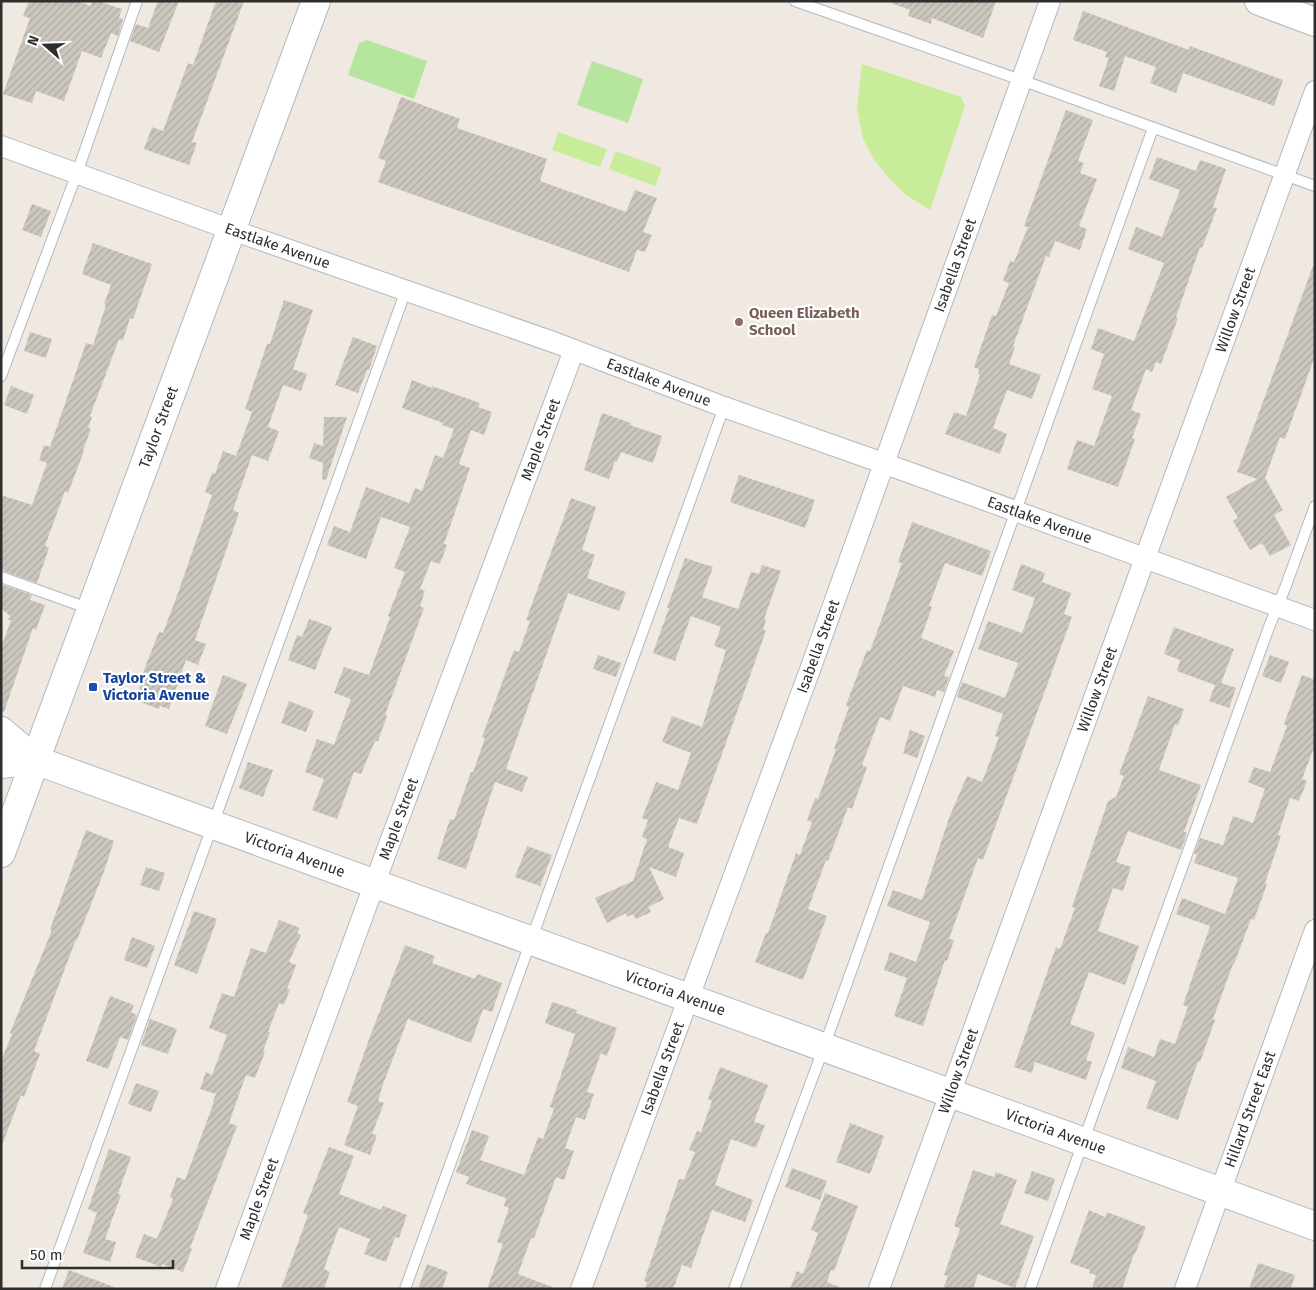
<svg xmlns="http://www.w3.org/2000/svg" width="1316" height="1290" font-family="'Fira Sans',sans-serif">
  <defs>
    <pattern id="building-hatch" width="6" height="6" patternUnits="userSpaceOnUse" patternTransform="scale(1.25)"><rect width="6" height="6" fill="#cbc7bf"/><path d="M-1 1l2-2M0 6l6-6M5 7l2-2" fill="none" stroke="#afaba4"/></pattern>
  </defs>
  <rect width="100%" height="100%" fill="#efe9e1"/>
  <g fill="#b6e59e">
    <polygon points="367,40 427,61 414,99 348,75 359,43"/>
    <polygon points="592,61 643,79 628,123 577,105"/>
  </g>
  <g fill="#c9ec9a">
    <polygon points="862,64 961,97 965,106 930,210 906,195 889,178 875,161 863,139 857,108"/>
    <polygon points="558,132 607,149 600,167 552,150"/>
    <polygon points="616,151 662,168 655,186 609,169"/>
  </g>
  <g fill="url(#building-hatch)">
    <polygon points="29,1 78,1 91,6 92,1 98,1 122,9 119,18 123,19 118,36 111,33 101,58 82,51 64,101 36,91 32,103 3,94 30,18 23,16"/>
    <polygon points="158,1 179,1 159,52 130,41 136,24 148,28"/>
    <polygon points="216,1 244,1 192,142 197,143 189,165 144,149 152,127 163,131 188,63 193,65"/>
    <polygon points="891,1 996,1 983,38 932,18 931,24 908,16 910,10 891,3"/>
    <polygon points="1083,11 1189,50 1190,46 1283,80 1274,106 1183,73 1176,93 1150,83 1156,67 1125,56 1114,91 1099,86 1109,58 1105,57 1107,52 1073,40"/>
    <polygon points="401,97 460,119 457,128 547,159 540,181 626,212 635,190 657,198 643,232 652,235 645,252 637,250 629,272 378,182 386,161 378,158"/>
    <polygon points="1066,110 1093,120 1078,161 1084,163 1080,173 1097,179 1079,226 1087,229 1080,250 1055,241 1049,257 1046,256 1013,346 1015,347 1009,364 1041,375 1032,399 1007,390 993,428 1007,434 1000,454 945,434 954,412 966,416 980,375 978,375 979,369 974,367 992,315 996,316 1009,283 1003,281 1010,261 1014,262 1028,227 1024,226"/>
    <polygon points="1157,157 1196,171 1200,160 1226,169 1213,207 1217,208 1202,248 1200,247 1176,317 1178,318 1161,364 1156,362 1152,372 1146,369 1131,410 1141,414 1132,438 1135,439 1118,487 1067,469 1077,440 1094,446 1112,396 1092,389 1104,354 1091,349 1098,328 1134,341 1164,263 1128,249 1136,227 1162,237 1180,190 1149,179"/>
    <polygon points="32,204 51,211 41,237 22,230"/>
    <polygon points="93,243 152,264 133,319 130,318 123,340 119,339 90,416 92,417 88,428 91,429 83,450 84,451 68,493 65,491 45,546 49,548 37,583 1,570 1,495 32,505 47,463 39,460 44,445 50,447 86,343 93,345 106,305 104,304 111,285 82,274"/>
    <polygon points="1313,266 1315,266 1315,356 1285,439 1280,437 1265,478 1283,510 1274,515 1291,545 1270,556 1262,543 1250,550 1233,521 1238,518 1226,497 1257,479 1237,472"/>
    <polygon points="284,300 313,310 293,369 307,374 301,391 283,385 268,427 279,431 268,461 252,455 233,510 239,513 195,640 206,644 198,665 186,660 169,709 160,706 159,709 135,700 144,675 142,675 159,632 163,633 179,590 212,495 205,492 212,473 215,474 223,451 236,456 252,412 245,409 267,344 270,344"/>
    <polygon points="30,332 52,339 46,358 24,351"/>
    <polygon points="353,337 377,346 369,370 367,370 358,393 335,385"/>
    <polygon points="412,380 432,388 432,386 480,403 478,407 492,412 484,435 471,430 459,464 470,468 444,544 447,545 440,564 431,561 420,589 425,591 420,606 424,608 385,715 387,716 378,741 375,741 361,774 354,772 337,819 312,810 324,779 305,772 317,739 334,745 351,699 334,693 344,667 369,675 390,617 388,616 405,572 394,568 410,527 381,517 366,559 327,545 334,526 350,532 366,487 409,503 415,488 422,491 435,455 443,458 454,429 442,425 443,423 402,408"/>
    <polygon points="11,386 34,395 27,414 4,405"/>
    <polygon points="602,413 631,423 630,425 662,436 653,463 621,452 617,462 615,461 609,479 584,470"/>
    <polygon points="324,417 347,417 326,480 322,479 323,463 309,458 314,443 323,446"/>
    <polygon points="739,475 815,500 805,528 730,502"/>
    <polygon points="571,498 596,507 582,550 595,555 587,578 626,592 619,611 568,593 506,769 528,777 522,792 495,782 466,869 437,859 450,819 454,820 471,772 473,772 485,738 482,737 514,650 519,652 530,621 526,620"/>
    <polygon points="912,522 991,551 982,576 945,563 929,606 932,607 921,638 954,651 944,676 949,677 944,692 937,690 935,697 903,686 890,721 880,717 862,765 867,767 852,809 848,807 828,861 826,860 808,909 827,916 803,980 755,962 766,933 768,933 796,853 800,855 812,822 807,820 815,798 818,799 836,749 834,749 849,707 846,705 867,650 870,651 902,563 898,562"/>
    <polygon points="685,558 713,567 702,597 738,609 751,572 759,574 762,565 781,571 764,619 766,619 763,630 766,631 697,824 679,818 668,847 684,853 676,877 649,867 664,899 648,907 651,912 636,919 633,914 627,917 626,913 607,923 595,898 633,881 647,839 642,837 648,820 642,818 656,782 678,790 691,753 662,742 672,716 702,727 726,650 714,646 721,627 691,616 675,661 653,653 669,608 667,608"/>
    <polygon points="1021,564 1045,573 1042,582 1071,593 1064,614 1072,617 983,860 978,858 949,939 954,940 947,961 945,960 923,1026 894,1016 907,978 884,970 890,952 916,962 930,922 887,906 893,890 922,900 949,818 967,776 982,782 999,737 995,736 1003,714 957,697 962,682 1005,698 1018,663 978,649 988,621 1022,633 1035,598 1012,590"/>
    <polygon points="1,584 32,595 30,600 45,605 36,630 33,628 4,712 1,711 1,648 11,620 8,620 10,616 1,608"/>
    <polygon points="309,619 332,627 315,670 288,660 297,635 302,637"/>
    <polygon points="1174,627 1234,649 1221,683 1236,688 1229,708 1209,701 1215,685 1177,671 1180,660 1164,654"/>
    <polygon points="598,655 621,663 616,677 593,669"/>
    <polygon points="1270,655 1289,662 1281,683 1262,676"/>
    <polygon points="223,675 247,684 227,734 205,726"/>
    <polygon points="1302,675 1315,680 1315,745 1302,779 1307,781 1299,801 1290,798 1278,835 1281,836 1265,883 1267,884 1254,920 1251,919 1234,964 1233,964 1213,1019 1215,1020 1200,1062 1198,1061 1178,1120 1146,1108 1156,1081 1121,1068 1128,1047 1154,1057 1160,1039 1175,1044 1188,1007 1183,1005 1210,926 1176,914 1182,898 1225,914 1238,878 1194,863 1197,855 1194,854 1200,838 1223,845 1233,816 1253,823 1265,789 1248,782 1254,767 1270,772 1287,726 1284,724"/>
    <polygon points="1148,696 1184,709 1178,725 1175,724 1159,770 1201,785 1184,832 1187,833 1181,850 1128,831 1116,862 1131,867 1123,891 1113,888 1098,931 1139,946 1125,985 1089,972 1070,1024 1095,1033 1086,1060 1092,1062 1086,1080 1035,1062 1032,1073 1014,1067 1056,947 1060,949 1075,908 1072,907 1108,801 1116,797 1124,776 1119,774"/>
    <polygon points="289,701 314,711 306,732 281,723"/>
    <polygon points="910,730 925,736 917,758 903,753"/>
    <polygon points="248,762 273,770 263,797 239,788"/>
    <polygon points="86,830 114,841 103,874 77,940 76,939 34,1051 40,1054 24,1097 21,1095 3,1143 1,1143 1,1061 12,1034 10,1033 52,930 50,929"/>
    <polygon points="527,846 552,855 540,886 515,877"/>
    <polygon points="146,867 165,873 159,891 140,885"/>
    <polygon points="194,911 217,919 197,974 174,965"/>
    <polygon points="279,920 300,928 297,933 301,935 289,962 296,965 287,989 290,989 284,1005 279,1003 268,1032 270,1032 263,1051 265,1052 255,1078 246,1075 229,1123 237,1126 190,1248 192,1249 183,1272 162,1264 161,1267 135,1257 144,1234 157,1239 173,1199 170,1197 177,1177 185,1180 214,1102 213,1101 216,1094 200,1089 206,1072 212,1075 227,1035 209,1028 222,993 234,997 251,948 266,953"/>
    <polygon points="132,937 155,946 147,968 124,960"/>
    <polygon points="405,945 435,956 432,963 475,979 477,974 502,983 492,1012 483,1009 471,1043 408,1019 382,1087 378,1101 384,1103 372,1134 377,1135 370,1155 344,1145 358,1106 347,1102 368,1042"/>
    <polygon points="110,996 134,1005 131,1012 137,1015 128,1040 120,1037 108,1069 86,1061"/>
    <polygon points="552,1002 577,1010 576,1013 617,1028 607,1056 601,1053 587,1092 594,1094 585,1120 576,1117 565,1148 574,1151 564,1180 556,1177 534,1238 531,1238 518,1274 552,1287 552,1289 487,1289 503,1244 497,1242 509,1208 504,1206 506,1198 466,1184 469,1177 456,1172 472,1130 489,1136 480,1160 524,1175 538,1137 543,1139 554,1109 550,1107 575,1034 545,1023"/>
    <polygon points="150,1019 177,1029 168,1054 141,1045"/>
    <polygon points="720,1067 768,1085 754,1122 765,1125 756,1148 731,1139 715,1185 753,1200 745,1222 712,1210 691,1268 682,1265 673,1289 645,1289 647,1282 644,1281 679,1179 684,1180 695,1152 689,1150 697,1131 701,1132 712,1101 708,1099"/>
    <polygon points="136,1083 159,1091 151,1112 128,1104"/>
    <polygon points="850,1123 884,1136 870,1174 836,1162"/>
    <polygon points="329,1147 354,1156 339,1194 381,1210 383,1206 407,1215 399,1238 395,1237 386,1262 364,1254 370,1239 339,1227 324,1269 330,1272 324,1289 281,1289 308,1215 303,1213"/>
    <polygon points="109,1149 131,1157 118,1194 121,1195 105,1239 116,1242 110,1262 83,1253 97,1213 88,1209"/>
    <polygon points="792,1168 827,1181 820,1200 785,1187"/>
    <polygon points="973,1170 994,1177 996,1172 1017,1180 1000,1224 1034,1236 1015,1288 978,1274 973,1289 943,1289 948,1276 944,1275 960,1229 954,1226"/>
    <polygon points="1032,1171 1055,1179 1048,1201 1024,1193"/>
    <polygon points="825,1193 858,1206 834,1271 831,1270 827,1282 839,1287 838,1289 790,1289 797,1271 803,1274 818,1233 811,1230"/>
    <polygon points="1089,1210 1105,1217 1107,1212 1146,1227 1135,1254 1134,1254 1122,1289 1092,1289 1096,1275 1089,1273 1090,1270 1070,1263"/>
    <polygon points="1258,1263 1295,1275 1291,1289 1249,1289"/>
    <polygon points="427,1264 448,1272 442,1289 418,1289"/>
    <polygon points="69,1270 114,1287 114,1289 62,1289"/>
  </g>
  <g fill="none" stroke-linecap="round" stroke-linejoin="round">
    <g stroke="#b4b7c1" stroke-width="12">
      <g id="lane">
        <polyline points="795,1 1021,80 1315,186"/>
        <polyline points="1,376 77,173 137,1"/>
        <polyline points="1,577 90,609"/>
        <polyline points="45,1289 406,290"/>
        <polyline points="405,1289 724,407"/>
        <polyline points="734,1289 824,1047 1153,128"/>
        <polyline points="1030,1289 1269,627 1285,588 1315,506"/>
      </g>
    </g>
    <g stroke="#b4b7c1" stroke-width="22">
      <g id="street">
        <path id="s1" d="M1,146L232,230L556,343L724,407L883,463L1315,620"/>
        <path id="s2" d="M226,1289L384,858L574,350"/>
        <path id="s3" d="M581,1289L811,667L1050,1"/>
        <path id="s4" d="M879,1289L1315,91"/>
        <path id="s5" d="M1185,1289L1315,930"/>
      </g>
    </g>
    <g stroke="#b4b7c1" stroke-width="30">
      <g id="secondary">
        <polyline points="1259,1 1315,22"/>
        <path id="s6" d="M1,731L35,760L1315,1226"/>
        <polyline points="1,764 35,760"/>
        <path id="s7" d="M1,853L316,1"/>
      </g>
    </g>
    <use href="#lane" stroke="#fff" stroke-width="10"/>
    <use href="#street" stroke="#fff" stroke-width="20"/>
    <use href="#secondary" stroke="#fff" stroke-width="28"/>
  </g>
  <circle fill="#8d6e63" stroke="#fff" stroke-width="2" cx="739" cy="322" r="5"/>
  <rect fill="#1a4fb4" stroke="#fff" stroke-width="2" x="88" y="682" width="10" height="10" rx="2.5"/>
  <g text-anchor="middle" stroke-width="4.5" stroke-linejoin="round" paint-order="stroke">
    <g font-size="15" fill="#2e2e2e" stroke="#fff">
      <text dy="5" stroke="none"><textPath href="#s1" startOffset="294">Eastlake Avenue</textPath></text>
      <text dy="5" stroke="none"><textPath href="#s3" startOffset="1090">Isabella Street</textPath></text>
      <text dy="5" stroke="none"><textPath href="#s4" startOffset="1042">Willow Street</textPath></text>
      <text dy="5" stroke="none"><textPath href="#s1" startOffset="699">Eastlake Avenue</textPath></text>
      <text dy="5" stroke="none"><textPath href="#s7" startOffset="454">Taylor Street</textPath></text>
      <text dy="5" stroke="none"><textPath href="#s2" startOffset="906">Maple Street</textPath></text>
      <text dy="5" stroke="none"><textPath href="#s1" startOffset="1104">Eastlake Avenue</textPath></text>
      <text dy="5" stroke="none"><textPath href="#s3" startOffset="685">Isabella Street</textPath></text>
      <text dy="5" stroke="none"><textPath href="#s4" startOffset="638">Willow Street</textPath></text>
      <text dy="5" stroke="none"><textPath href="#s2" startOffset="501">Maple Street</textPath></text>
      <text dy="5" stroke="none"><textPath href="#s6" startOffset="321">Victoria Avenue</textPath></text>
      <text dy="5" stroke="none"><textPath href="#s6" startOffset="726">Victoria Avenue</textPath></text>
      <text dy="5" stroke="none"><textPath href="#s3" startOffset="235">Isabella Street</textPath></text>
      <text dy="5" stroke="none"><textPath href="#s4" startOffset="232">Willow Street</textPath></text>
      <text dy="5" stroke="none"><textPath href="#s5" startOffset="191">Hillard Street East</textPath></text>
      <text dy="5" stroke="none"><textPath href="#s6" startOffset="1131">Victoria Avenue</textPath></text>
      <text dy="5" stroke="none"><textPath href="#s2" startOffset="96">Maple Street</textPath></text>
    </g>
    <g font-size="15" font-weight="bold" fill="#785e54" stroke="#fff" text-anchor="start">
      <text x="749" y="318">Queen Elizabeth<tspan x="749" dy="17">School</tspan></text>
    </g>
    <g font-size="15" font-weight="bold" fill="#164399" stroke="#fff" text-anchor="start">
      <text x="103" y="683">Taylor Street &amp;<tspan x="103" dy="17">Victoria Avenue</tspan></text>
    </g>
  </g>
  <rect width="1316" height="1290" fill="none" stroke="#2e2e2e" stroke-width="5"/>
  <g transform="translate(45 45) rotate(290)" stroke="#ffffff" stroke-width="4" paint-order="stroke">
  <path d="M0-4L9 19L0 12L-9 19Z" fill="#2e2e2e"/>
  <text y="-8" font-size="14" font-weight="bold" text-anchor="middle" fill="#2e2e2e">N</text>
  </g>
  <path d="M22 1260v8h151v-8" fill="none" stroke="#2e2e2e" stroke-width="2.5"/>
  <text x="30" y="1260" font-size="15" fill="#2e2e2e" stroke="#ffffff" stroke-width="4" paint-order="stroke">50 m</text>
</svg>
